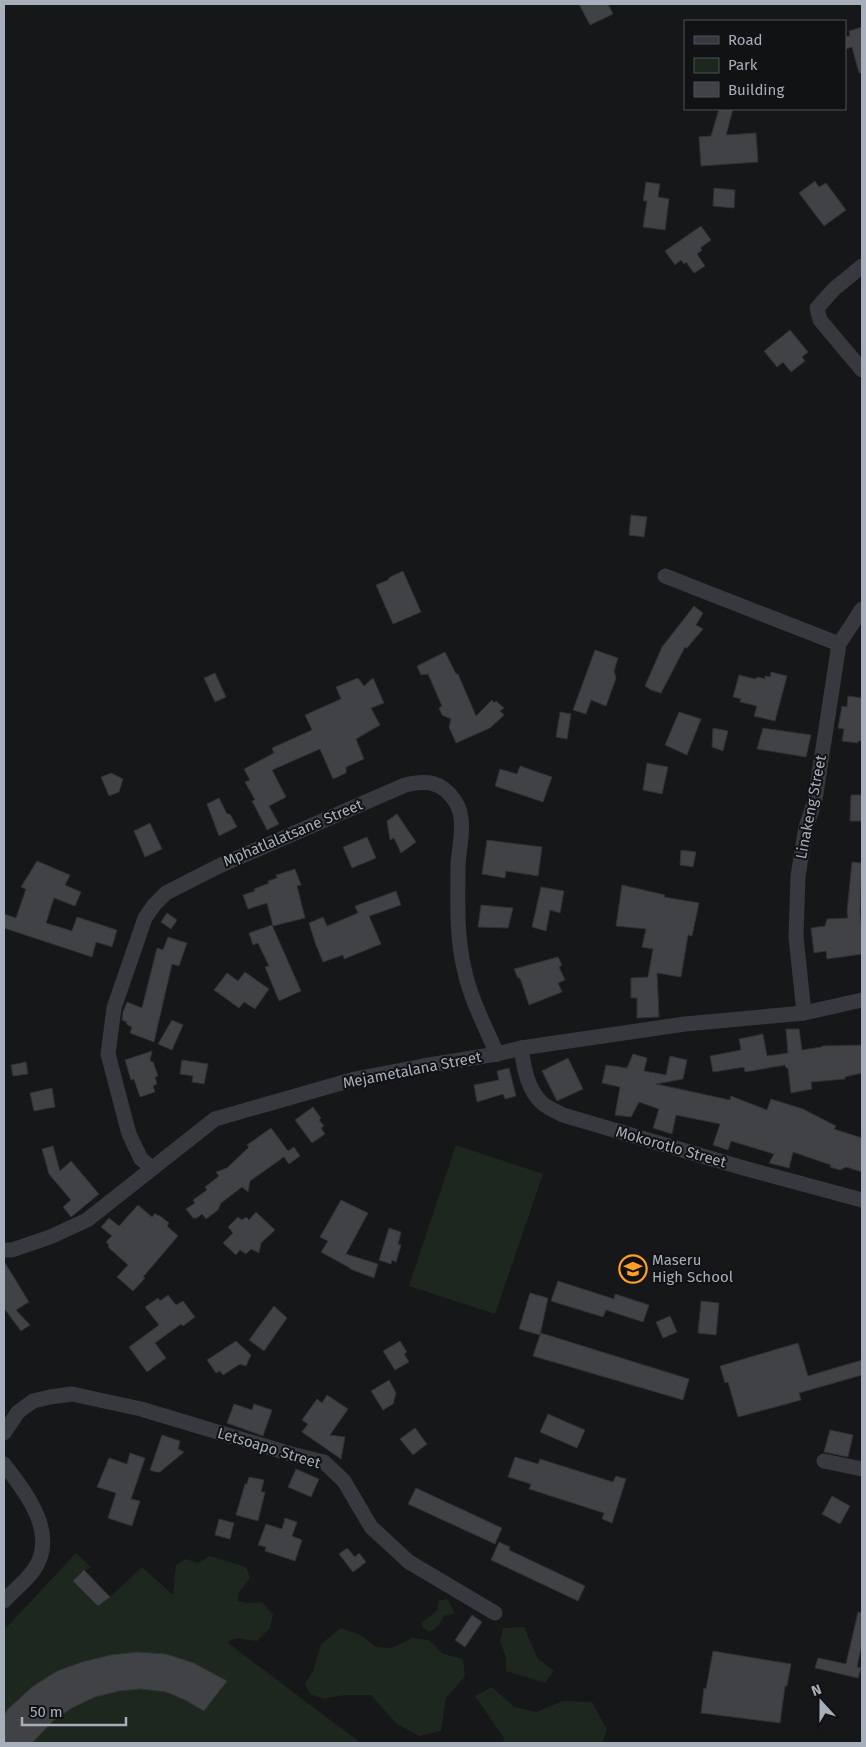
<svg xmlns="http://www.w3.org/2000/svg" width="866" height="1747" font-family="'Fira Sans',sans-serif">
  <rect width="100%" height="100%" fill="#161719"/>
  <g fill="#1e271e">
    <polygon points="456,1145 543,1174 495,1314 409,1286"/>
    <path d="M76,1553L91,1567L84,1571L110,1597L142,1567L173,1595L176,1565L186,1559L198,1563L210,1556L246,1567L250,1578L239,1592L238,1601L248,1603L262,1602L273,1614L270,1628L257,1641C247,1640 234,1635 228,1643L361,1743H4V1630Z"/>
    <polygon points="447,1599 455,1613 444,1616 438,1626 430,1632 422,1627 422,1622 437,1611 439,1601"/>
    <polygon points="524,1627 538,1659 554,1671 545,1683 506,1671 506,1657 500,1641 503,1628"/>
    <polygon points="341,1628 360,1635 376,1647 392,1648 412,1638 429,1640 443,1654 463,1659 465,1676 446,1698 441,1731 419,1736 397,1724 371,1695 345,1695 324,1699 310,1694 305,1683 313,1672 321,1644"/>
    <polygon points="492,1687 514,1707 537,1712 563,1701 592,1702 607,1730 602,1743 503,1743 504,1738 475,1696"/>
  </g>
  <g fill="#404246" stroke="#303135">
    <polygon points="579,4 608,4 613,14 590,25"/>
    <polygon points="862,27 862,73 859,73 852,47 845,49 845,37 850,36 849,31"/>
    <polygon points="719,109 733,109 726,135 756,133 758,162 701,166 699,137 711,136"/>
    <polygon points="815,181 819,187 826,183 846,210 824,226 799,193"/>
    <polygon points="646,182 660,184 658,197 669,199 665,230 643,227 647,201 643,201"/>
    <polygon points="714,188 735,190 734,208 713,206"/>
    <polygon points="701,226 711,240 700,248 702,250 697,254 705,266 694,273 686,262 684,264 681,260 675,265 665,251"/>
    <polygon points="790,330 808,352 802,357 805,361 791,372 783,362 777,367 764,351"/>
    <polygon points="631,515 647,517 644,537 629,535"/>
    <polygon points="403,571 421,612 393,624 376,585 388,580 390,577"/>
    <polygon points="694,606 703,613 696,625 703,629 687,648 685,647 661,693 651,690 645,686 662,647"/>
    <polygon points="595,650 618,658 614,671 616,678 606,706 591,700 586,714 573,710"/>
    <polygon points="445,652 456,674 458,674 476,716 492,700 494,703 496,701 504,708 500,711 504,715 490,728 456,743 449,727 451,719 442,715 439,708 442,706 428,674 421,675 417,666"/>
    <polygon points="771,672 787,676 775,721 754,716 757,706 740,702 741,699 733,697 739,675 755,679 758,677 765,679 765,676 770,677"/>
    <polygon points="215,673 226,697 215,702 204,678"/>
    <polygon points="358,678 364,686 373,678 384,703 371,708 380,725 356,739 364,759 346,767 346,773 333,779 320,749 272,770 286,797 269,806 279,824 267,830 252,801 255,800 245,782 250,780 244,769 274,753 272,748 312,730 305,715 341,699 336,687"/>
    <polygon points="848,696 862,698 862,741 858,741 858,743 842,741 844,729 838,728 842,706 847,707"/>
    <polygon points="560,712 571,714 567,739 556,737"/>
    <polygon points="679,712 701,719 687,755 665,745"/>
    <polygon points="713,728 728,731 723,751 712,747"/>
    <polygon points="763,728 811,735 806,757 757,749"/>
    <polygon points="647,763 668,767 662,794 643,790"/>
    <polygon points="520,766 552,777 543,802 495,786 500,769 517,774"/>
    <polygon points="111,773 123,779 119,792 109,796 101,777"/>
    <polygon points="851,795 862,795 862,821 850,821"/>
    <polygon points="219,798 227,814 230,814 237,827 219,836 207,804"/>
    <polygon points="397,814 416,842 401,853 394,838 390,840 387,821"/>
    <polygon points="150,823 162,849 145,857 134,831"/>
    <polygon points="367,837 376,858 352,868 343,847"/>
    <polygon points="487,840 542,847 538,876 506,871 505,878 482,874"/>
    <polygon points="681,850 696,852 693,867 680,865"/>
    <polygon points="37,861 70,875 65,885 81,892 75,906 54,898 46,923 72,931 77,917 117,930 112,947 96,942 92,957 4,928 4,914 16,918 26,889 21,887"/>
    <polygon points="852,862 862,863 860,912 862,931 862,954 827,959 826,951 814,953 811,928 825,926 827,919 848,918 847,912"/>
    <polygon points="295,869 301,885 297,886 305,918 273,926 267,903 248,909 243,895 255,891 254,889 269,883 268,881 277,878 276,875"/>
    <polygon points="622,885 665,895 664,897 699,903 692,936 688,935 681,977 657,973 659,1017 637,1018 637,998 631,998 631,978 648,977 653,949 642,947 646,929 616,926"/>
    <polygon points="541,887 564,891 560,913 550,910 546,931 532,927"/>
    <polygon points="396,891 401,905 369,916 381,944 344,959 343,955 323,962 316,945 309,923 323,917 327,926 358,913 355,906"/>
    <polygon points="481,905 513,908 508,928 478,927"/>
    <polygon points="167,913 177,920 171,929 161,922"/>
    <polygon points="272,925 301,991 279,1001 265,967 269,966 258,943 253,945 249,933"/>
    <polygon points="168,937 187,943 179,966 172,964 154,1042 130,1033 132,1027 126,1024 127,1022 122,1020 123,1012 127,1002 142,1008 157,948 163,950"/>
    <polygon points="558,957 562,965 559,967 565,980 558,983 562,992 529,1005 520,978 518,978 514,969"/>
    <polygon points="245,972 269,989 255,1009 244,1002 239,1008 214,990 227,973 238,981"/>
    <polygon points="172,1020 183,1025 172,1050 158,1044"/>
    <polygon points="786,1029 799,1029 802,1050 822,1047 822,1046 862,1045 862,1073 845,1077 845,1079 811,1082 812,1089 791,1093 788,1068 786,1068 785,1065 745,1072 744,1067 713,1072 710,1056 741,1050 739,1039 763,1034 767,1056 788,1053"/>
    <polygon points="152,1051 150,1061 153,1062 158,1076 155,1077 157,1084 153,1086 155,1092 140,1097 134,1079 131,1080 125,1060"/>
    <polygon points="633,1054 647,1058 644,1071 666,1075 670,1056 687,1060 683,1079 656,1084 730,1100 731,1096 767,1110 771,1099 803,1109 836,1126 834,1129 862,1138 862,1172 846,1167 840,1170 830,1167 831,1165 793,1152 789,1168 769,1163 774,1154 731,1141 728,1150 713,1145 720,1124 676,1115 672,1134 653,1128 659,1109 639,1102 631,1117 615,1115 620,1087 602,1083 606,1065 627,1068"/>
    <polygon points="568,1058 583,1089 557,1101 542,1071"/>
    <polygon points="182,1060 208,1064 204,1084 192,1082 193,1076 180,1074"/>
    <polygon points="26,1062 28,1074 13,1076 11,1065"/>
    <polygon points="509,1068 516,1096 505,1099 503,1094 477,1102 474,1085 499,1080 497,1071"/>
    <polygon points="52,1088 55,1107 34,1111 30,1093"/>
    <polygon points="313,1107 321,1118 319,1120 324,1126 321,1128 325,1134 312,1143 295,1120"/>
    <polygon points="271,1128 288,1151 294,1147 300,1156 289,1164 284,1157 250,1181 248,1192 242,1187 221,1203 218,1210 206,1219 202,1214 197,1218 193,1218 186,1209 195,1203 193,1200 207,1190 205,1187 219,1176 216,1172 227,1168 249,1147 247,1145"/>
    <polygon points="53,1146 60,1171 71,1161 99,1194 71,1217 63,1207 71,1200 49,1174 42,1149"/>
    <polygon points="341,1200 368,1213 346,1254 378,1264 374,1278 350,1269 350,1268 321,1252 328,1241 320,1237"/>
    <polygon points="138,1205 152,1217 155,1213 158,1216 159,1215 169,1223 167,1226 178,1236 143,1277 145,1278 133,1291 117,1277 128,1265 108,1247 109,1245 106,1242 112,1236 101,1227 109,1218 119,1226"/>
    <polygon points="256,1212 275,1230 261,1243 259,1253 251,1249 246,1254 240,1250 236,1255 223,1243 233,1233 228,1227 238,1217 242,1220 246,1217 249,1220"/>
    <polygon points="389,1228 401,1232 398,1244 401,1245 396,1262 392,1260 391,1264 379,1260"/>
    <polygon points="4,1261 29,1302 16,1310 30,1325 21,1331 4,1308"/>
    <polygon points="558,1281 614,1299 615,1294 649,1305 643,1322 606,1310 603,1317 551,1301"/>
    <polygon points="530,1293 548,1298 540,1335 541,1333 689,1379 683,1400 533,1356 540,1335 519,1329"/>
    <polygon points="168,1295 176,1305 183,1301 195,1317 183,1326 181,1324 155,1343 166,1358 147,1372 129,1347 159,1325 145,1307 158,1298 160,1301"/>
    <polygon points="701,1301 719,1303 716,1335 698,1333"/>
    <polygon points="274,1306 287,1318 264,1351 249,1340"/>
    <polygon points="670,1316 677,1332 663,1338 656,1322"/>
    <polygon points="236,1341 251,1355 246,1366 240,1364 223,1375 220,1371 216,1373 207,1360"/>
    <polygon points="400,1341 407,1352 404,1354 409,1362 395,1370 383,1351"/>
    <polygon points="798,1343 808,1376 862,1360 862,1375 799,1393 801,1400 738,1417 728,1382 725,1383 720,1366"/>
    <polygon points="389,1380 396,1393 393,1404 383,1410 371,1391"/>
    <polygon points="327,1395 348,1409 330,1435 345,1437 341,1459 302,1432 308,1424 302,1420 317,1399 322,1403"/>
    <polygon points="234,1404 252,1410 254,1404 272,1410 263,1436 227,1423"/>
    <polygon points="548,1414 585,1430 577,1448 540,1432"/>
    <polygon points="415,1428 427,1444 413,1455 400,1439"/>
    <polygon points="830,1430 853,1435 848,1457 824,1452"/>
    <polygon points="162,1435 180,1441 178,1449 184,1452 160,1472 156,1472 150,1470"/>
    <polygon points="130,1453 145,1458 131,1499 140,1501 132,1526 108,1518 116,1493 97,1487 109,1458 127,1464"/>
    <polygon points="515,1457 538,1464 540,1459 613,1482 616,1476 626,1479 612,1523 602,1519 604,1513 529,1489 531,1484 508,1477"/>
    <polygon points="296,1469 319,1479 311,1497 288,1487"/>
    <polygon points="249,1477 264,1480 261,1492 265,1492 258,1521 236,1515 245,1484 247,1484"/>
    <polygon points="416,1488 502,1528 495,1544 408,1504"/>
    <polygon points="832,1496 850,1506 840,1524 822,1514"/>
    <polygon points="285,1518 297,1522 292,1536 302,1540 295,1561 265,1551 266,1547 258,1545 266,1524 282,1529"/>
    <polygon points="219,1519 234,1523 230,1539 215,1535"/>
    <polygon points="499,1542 510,1547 509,1550 585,1586 578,1601 491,1560"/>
    <polygon points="347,1548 355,1557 359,1553 366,1562 353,1572 339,1554"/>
    <polygon points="84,1570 110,1597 98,1606 73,1581"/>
    <polygon points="858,1612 862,1613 862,1643 857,1667 861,1668 858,1678 815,1668 818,1658 846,1664"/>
    <polygon points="472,1615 482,1622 465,1647 455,1640"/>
    <polygon points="713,1651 791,1664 787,1686 785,1686 780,1723 701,1713 704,1688 706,1689"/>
    <polygon points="138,1652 166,1654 194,1663 227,1681 204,1711 185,1700 166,1692 141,1689 119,1691 95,1697 72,1708 53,1721 32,1743 4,1743 4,1715 8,1709 32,1687 57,1671 82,1662 110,1655"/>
  </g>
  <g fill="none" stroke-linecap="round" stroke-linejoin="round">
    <g stroke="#37393e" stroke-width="15">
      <polyline points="862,266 834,289 817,308 820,320 862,370"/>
      <polyline points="665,576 839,644"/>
      <polyline points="804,1013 796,937 798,876 806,827 815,800 839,644 862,609"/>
      <path d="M521,1048C524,1067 527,1089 542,1103C548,1108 557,1112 563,1115L740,1167L862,1200"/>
      <path d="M152,1168L141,1159L129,1134L108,1054L114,1008L145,918L154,905L166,893L219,866L405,785C426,780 442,781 455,801C467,819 459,845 458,865C458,899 456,935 464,968C470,998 485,1026 497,1054"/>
      <polyline points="4,1250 12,1250 50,1237 87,1220 215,1119 355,1079 423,1066 497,1054 521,1048 685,1024 804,1013 862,1000"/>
      <polyline points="4,1433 18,1412 33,1401 50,1397 72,1394 141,1409 291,1454 324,1462 344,1481 371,1527 409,1562 495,1613"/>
      <polyline points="824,1461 862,1469"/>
      <path d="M4,1464C25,1492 60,1534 33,1571C25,1582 13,1591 4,1601"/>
    </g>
  </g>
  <defs>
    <g id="school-ring" transform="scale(1.4375)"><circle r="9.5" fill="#111214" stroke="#ff9e28" stroke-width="1.5"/><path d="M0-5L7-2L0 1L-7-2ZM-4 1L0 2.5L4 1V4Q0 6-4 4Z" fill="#ff9e28"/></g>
  </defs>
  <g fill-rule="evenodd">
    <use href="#school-ring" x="633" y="1269"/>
  </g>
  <g text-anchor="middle" stroke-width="4" stroke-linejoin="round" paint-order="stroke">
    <g font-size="15" fill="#a7afba" stroke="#111214">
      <text transform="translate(811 807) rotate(-79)" y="5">Linakeng Street</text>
      <text transform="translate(293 833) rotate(-23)" y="5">Mphatlalatsane Street</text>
      <text transform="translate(412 1070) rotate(-11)" y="5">Mejametalana Street</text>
      <text transform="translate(671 1147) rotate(16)" y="5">Mokorotlo Street</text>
      <text transform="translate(269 1448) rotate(17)" y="5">Letsoapo Street</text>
    </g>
    <g font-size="15" fill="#a7afba" stroke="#111214" text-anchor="start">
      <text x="652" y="1265">Maseru<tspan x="652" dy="17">High School</tspan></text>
    </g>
  </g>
  <rect width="866" height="1747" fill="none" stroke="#a7afba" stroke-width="10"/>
  <rect x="684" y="20" width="162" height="90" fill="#111214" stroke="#4d5156"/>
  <rect x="694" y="36" width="25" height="8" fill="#37393e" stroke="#4d5156"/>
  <text x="728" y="45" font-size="15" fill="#a7afba">Road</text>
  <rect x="694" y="58" width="25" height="15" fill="#1e271e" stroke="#4d5156"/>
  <text x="728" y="70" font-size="15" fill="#a7afba">Park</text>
  <rect x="694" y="82" width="25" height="15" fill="#404246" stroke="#4d5156"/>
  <text x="728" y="95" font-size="15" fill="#a7afba">Building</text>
  <g transform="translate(821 1702) rotate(339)" stroke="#111214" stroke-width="4" paint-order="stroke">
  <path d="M0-4L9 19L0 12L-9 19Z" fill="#a7afba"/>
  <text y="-8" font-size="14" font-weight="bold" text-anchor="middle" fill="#a7afba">N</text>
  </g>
  <path d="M22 1717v8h104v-8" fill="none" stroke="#a7afba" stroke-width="2.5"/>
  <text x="30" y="1717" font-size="15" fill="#a7afba" stroke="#111214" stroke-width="4" paint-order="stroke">50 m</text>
</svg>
